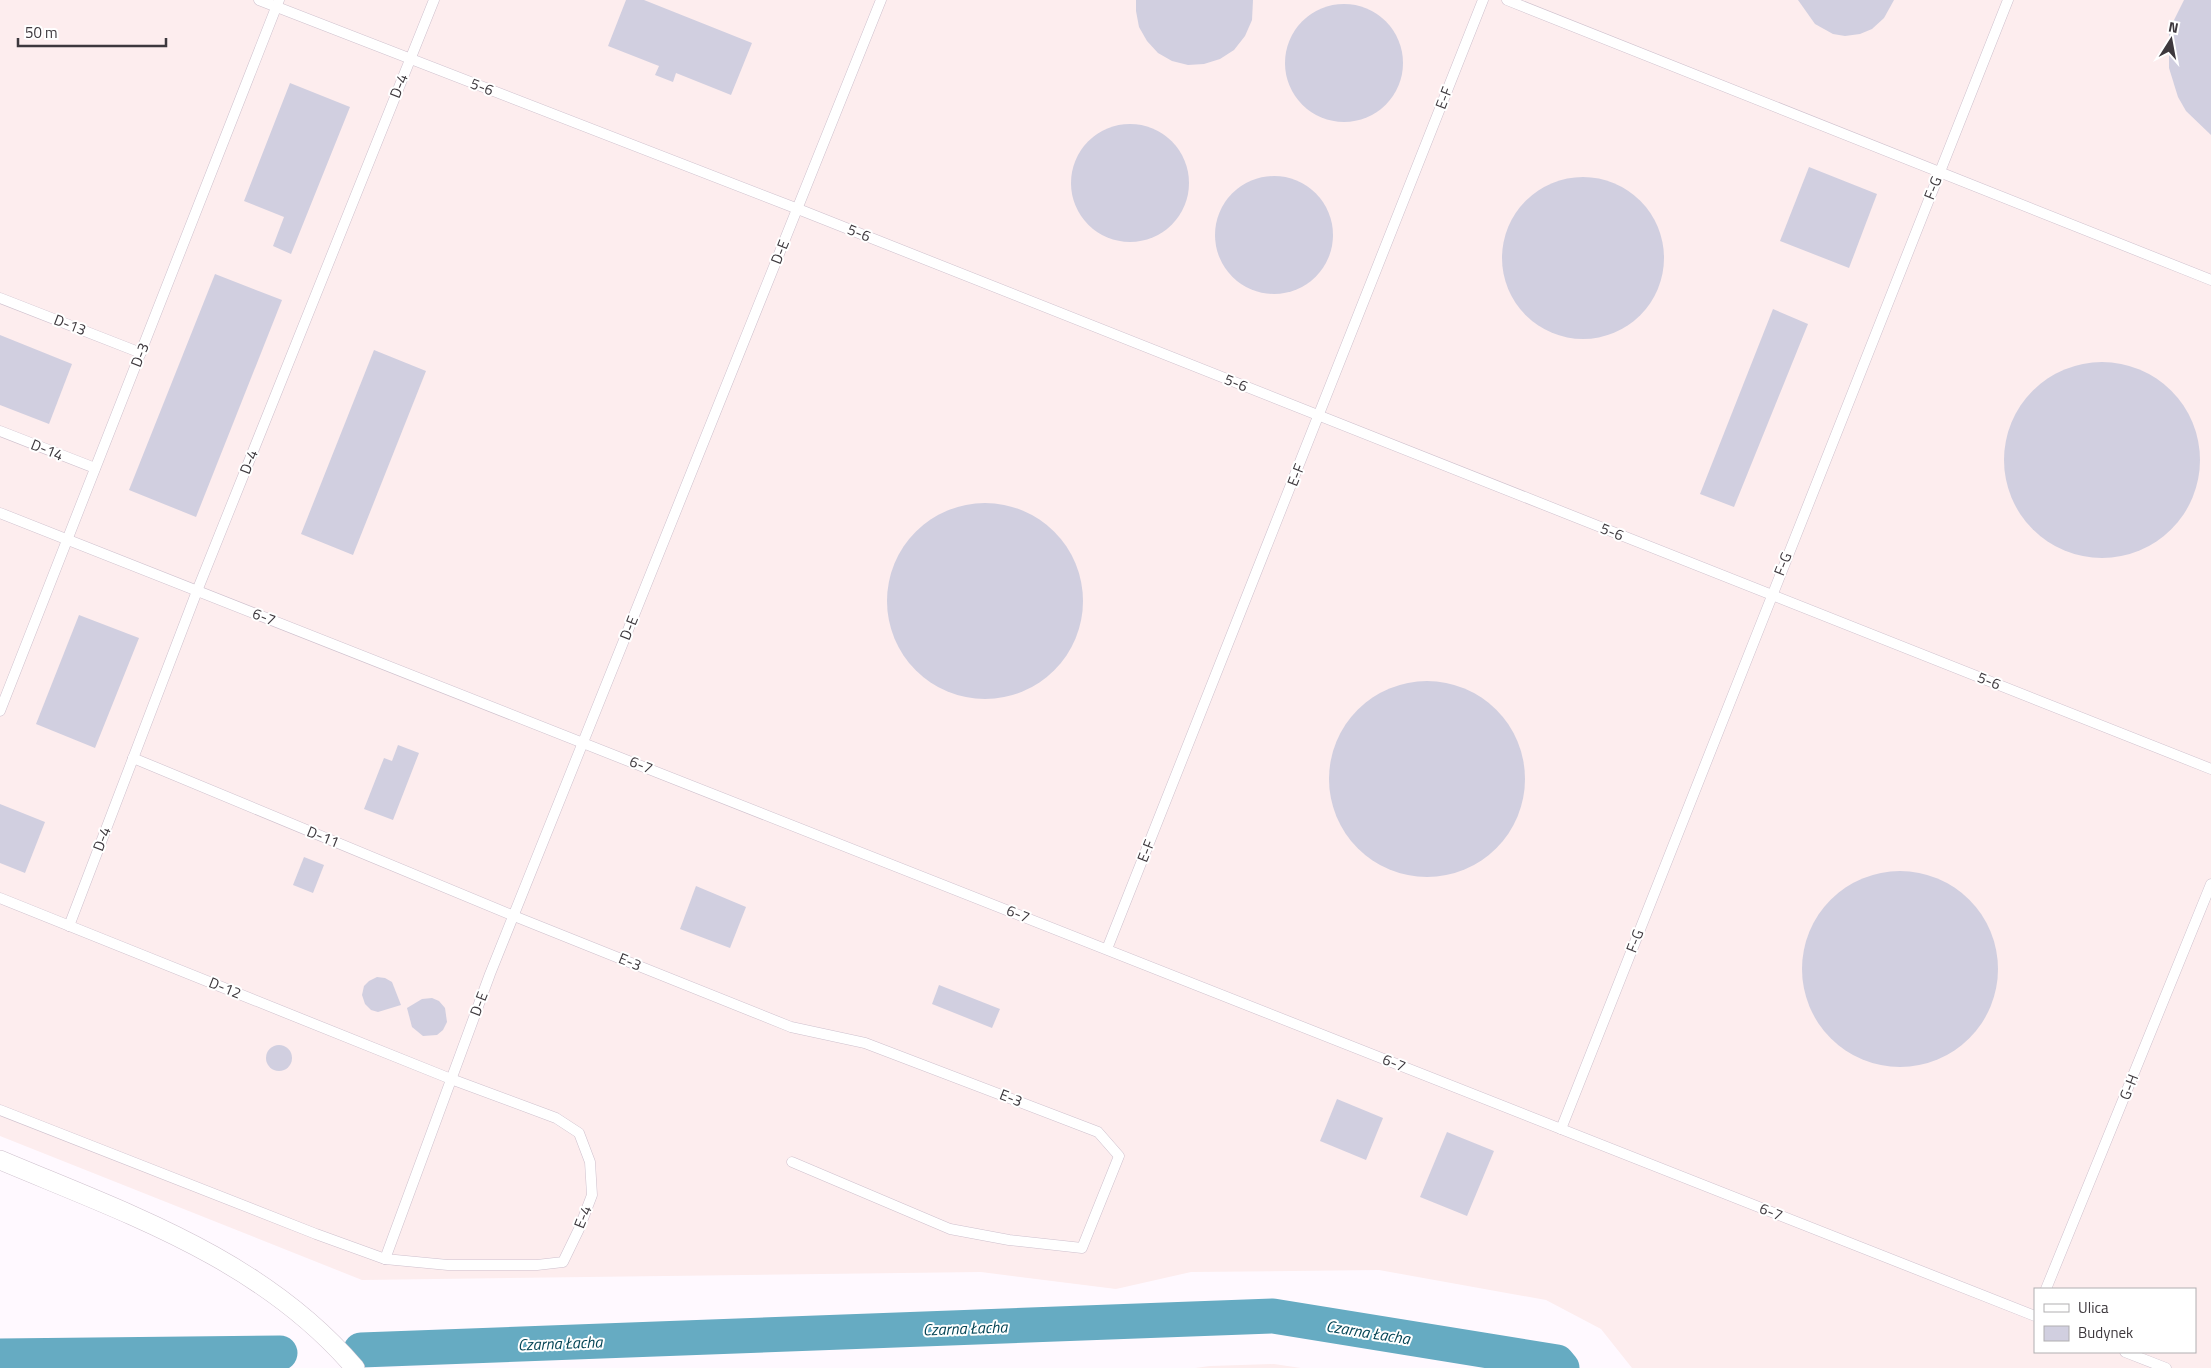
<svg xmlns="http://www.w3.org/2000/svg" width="2211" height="1368" font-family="'Titillium Web',sans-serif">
  <rect width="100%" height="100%" fill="#fff9ff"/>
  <g fill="#fdedee" fill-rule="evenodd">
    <path d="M0,0H2211V1368H1632L1601,1329L1546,1300L1379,1270L1191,1272L1116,1289L981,1272L362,1280L0,1136ZM2035,1289H2195V1352H2035Z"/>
    <polygon points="1274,1364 1301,1368 1195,1368 1210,1366"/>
  </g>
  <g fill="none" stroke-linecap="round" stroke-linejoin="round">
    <g stroke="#66abc2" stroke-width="35">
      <polyline points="361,1350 1273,1316 1557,1362 1562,1368"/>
      <polyline points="0,1356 280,1353"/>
    </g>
  </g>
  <g fill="#d1cfe0">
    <polygon points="626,0 644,0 752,43 731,95 676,73 673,82 655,75 659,66 608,46"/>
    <polygon points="1136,0 1253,0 1252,20 1245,36 1234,50 1220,59 1204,64 1188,65 1172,61 1158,53 1147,41 1139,27 1136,11"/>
    <polygon points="1798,0 1894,0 1884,18 1872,29 1860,34 1845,36 1833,34 1815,24"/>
    <polygon points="2184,0 2211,0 2211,135 2186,111 2178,97 2169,68 2169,35 2174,20"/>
    <circle cx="1344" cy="63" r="59"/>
    <polygon points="290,83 350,107 291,254 273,246 284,217 244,201"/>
    <circle cx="1130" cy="183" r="59"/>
    <polygon points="1809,167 1877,194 1849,268 1780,241"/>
    <circle cx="1274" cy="235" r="59"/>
    <circle cx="1583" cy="258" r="81"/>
    <polygon points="215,274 282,300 196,517 129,490"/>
    <polygon points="1773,309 1808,324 1734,507 1700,494"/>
    <polygon points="0,335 72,364 49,424 0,405"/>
    <polygon points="374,350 426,371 353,555 301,534"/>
    <circle cx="2102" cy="460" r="98"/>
    <circle cx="985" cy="601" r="98"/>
    <polygon points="79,615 139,638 95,748 36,724"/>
    <circle cx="1427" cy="779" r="98"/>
    <polygon points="398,745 419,753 393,820 364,809 384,758 392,761"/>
    <polygon points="0,804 45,822 25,873 0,863"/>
    <polygon points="304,857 324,865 313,893 293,885"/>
    <circle cx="1900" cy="969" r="98"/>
    <polygon points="696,886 746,907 730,948 680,929"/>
    <polygon points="377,977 385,978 392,982 401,1005 378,1012 371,1010 365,1004 362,995 364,986 369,981"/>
    <polygon points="939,985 1000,1009 992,1028 932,1004"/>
    <polygon points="432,998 439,1001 445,1008 447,1022 443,1030 437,1035 423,1036 412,1027 407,1008 422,999"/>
    <circle cx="279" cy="1058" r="13"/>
    <polygon points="1337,1099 1383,1118 1366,1160 1320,1141"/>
    <polygon points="1447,1132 1494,1151 1467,1216 1420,1197"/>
  </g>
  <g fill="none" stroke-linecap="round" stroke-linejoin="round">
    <g stroke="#cec0cd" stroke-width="11">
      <g id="service">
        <polyline points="259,0 798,209 2211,769"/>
        <polyline points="1507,0 2211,280"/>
        <polyline points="0,298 141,353"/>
        <polyline points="0,431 95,468"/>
        <polyline points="0,513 2035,1316"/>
        <polyline points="0,711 279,0"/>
        <polyline points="133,758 514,916 791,1027 865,1043 1098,1132 1119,1156 1082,1248 1009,1240 950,1229 792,1162"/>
        <polyline points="0,898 451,1079 556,1118 579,1133 590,1162 592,1195 579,1229 563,1262 537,1265 448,1265 385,1259 316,1234 0,1110"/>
        <polyline points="69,926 197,591 434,0"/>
        <polyline points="1107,949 1483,0"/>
        <polyline points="1561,1129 2008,0"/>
        <polyline points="385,1259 490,974 881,0"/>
        <polyline points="2046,1289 2211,884"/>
        <polyline points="2125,1352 2166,1368"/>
      </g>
    </g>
    <g stroke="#cec0cd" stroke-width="20">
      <path id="minor" d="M0,1160C128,1214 262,1259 355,1368"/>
    </g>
    <use href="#service" stroke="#fff" stroke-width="10"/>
    <use href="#minor" stroke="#fff" stroke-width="19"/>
  </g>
  <g text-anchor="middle" stroke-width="4" stroke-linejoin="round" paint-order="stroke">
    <g font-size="15" fill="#3d383d" stroke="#fff">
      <text transform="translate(399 86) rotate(-68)" y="5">D-4</text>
      <text transform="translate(482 87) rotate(21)" y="5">5-6</text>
      <text transform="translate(1444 98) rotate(-69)" y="5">E-F</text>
      <text transform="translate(1933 188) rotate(-68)" y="5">F-G</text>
      <text transform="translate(859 233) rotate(22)" y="5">5-6</text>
      <text transform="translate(780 252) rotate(-68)" y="5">D-E</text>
      <text transform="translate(70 325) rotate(21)" y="5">D-13</text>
      <text transform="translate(140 355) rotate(-68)" y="5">D-3</text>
      <text transform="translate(1236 383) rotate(22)" y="5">5-6</text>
      <text transform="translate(47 450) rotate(22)" y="5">D-14</text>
      <text transform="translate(249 462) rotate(-68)" y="5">D-4</text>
      <text transform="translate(1296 475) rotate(-68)" y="5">E-F</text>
      <text transform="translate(1612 532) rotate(22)" y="5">5-6</text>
      <text transform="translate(1783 564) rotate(-68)" y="5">F-G</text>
      <text transform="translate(264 617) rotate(21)" y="5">6-7</text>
      <text transform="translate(629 628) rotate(-68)" y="5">D-E</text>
      <text transform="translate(1989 681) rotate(22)" y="5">5-6</text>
      <text transform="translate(641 765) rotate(22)" y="5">6-7</text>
      <text transform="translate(323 837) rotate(22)" y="5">D-11</text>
      <text transform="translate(102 839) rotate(-69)" y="5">D-4</text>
      <text transform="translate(1146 851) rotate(-68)" y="5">E-F</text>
      <text transform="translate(1018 914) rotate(22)" y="5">6-7</text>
      <text transform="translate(1635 941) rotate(-69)" y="5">F-G</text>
      <text transform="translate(630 962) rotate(22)" y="5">E-3</text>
      <text transform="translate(225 988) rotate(22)" y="5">D-12</text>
      <text transform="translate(479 1004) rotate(-69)" y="5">D-E</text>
      <text transform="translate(1394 1063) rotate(22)" y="5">6-7</text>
      <text transform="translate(2129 1087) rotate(-68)" y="5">G-H</text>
      <text transform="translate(1011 1098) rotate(21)" y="5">E-3</text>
      <text transform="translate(1771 1212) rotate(22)" y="5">6-7</text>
      <text transform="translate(583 1217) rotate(-68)" y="5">E-4</text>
    </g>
    <g font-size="16" font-style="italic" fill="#054556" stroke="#fff">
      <text transform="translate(965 1328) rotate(-2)" y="6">Czarna Łacha</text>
      <text transform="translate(1368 1332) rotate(9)" y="6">Czarna Łacha</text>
      <text transform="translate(560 1343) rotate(-2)" y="6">Czarna Łacha</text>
    </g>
  </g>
  <rect x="2034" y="1288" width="162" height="65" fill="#ffffff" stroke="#b1afb1"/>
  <rect x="2044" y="1304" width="25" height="8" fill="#ffffff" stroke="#b1afb1"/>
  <text x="2078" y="1313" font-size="15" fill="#3d383d">Ulica</text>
  <rect x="2044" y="1326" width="25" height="15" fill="#d1cfe0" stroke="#b1afb1"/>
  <text x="2078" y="1338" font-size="15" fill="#3d383d">Budynek</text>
  <g transform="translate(2171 40) rotate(11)" stroke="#ffffff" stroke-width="4" paint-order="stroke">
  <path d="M0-4L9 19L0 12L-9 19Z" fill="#3d383d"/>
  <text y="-8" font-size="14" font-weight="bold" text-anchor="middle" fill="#3d383d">N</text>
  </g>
  <path d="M18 38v8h148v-8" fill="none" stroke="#3d383d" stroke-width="2.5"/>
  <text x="25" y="38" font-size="15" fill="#3d383d" stroke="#ffffff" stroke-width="4" paint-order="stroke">50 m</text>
</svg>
